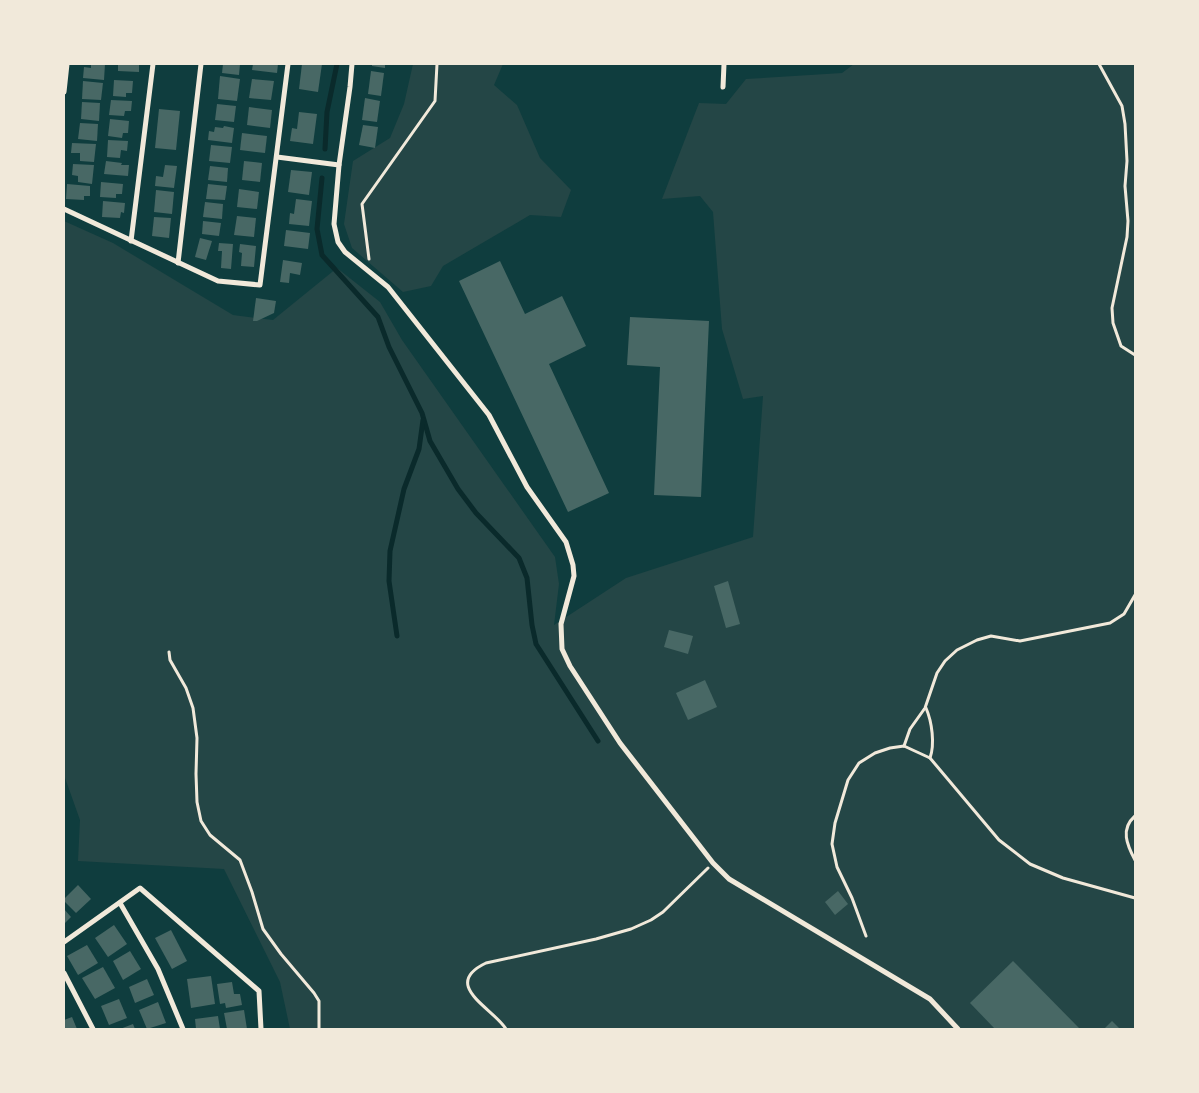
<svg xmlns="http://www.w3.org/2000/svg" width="1199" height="1093" font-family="'Nunito Sans',sans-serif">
  <rect width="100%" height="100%" fill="#0f3d3e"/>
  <g fill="#244646">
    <polygon points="413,64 503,64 494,85 517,105 540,158 571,190 561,217 530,215 443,266 431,286 403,292 352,248 344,224 353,161 390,138 404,104"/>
    <polygon points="854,64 1135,64 1135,1029 290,1029 280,982 224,869 78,861 80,820 64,775 64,221 113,243 233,315 273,320 337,268 380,302 402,340 555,557 559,584 554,625 626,578 753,537 763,396 743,399 722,329 713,212 700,196 662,199 699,103 726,104 746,79 842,73"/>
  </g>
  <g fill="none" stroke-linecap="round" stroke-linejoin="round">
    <g stroke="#0a2a2b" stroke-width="5">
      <polyline points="325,149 327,112 337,64"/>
      <polyline points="322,178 317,229 322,255 378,317 389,347 422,413 430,441 458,489 476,513 519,558 527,578 532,625 536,644 598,741"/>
      <polyline points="397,636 389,581 390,551 404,489 419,449 423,420"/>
    </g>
  </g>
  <g fill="#486865">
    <polygon points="91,64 105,64 104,80 83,78 84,67 91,68"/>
    <polygon points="118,64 139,64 139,72 118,71"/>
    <polygon points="223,64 240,64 239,75 222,73"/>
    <polygon points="253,64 278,64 277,73 252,70"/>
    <polygon points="302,64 322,64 318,92 299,89"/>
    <polygon points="372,64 385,64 385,68 372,66"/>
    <polygon points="371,71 384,73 381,96 368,94"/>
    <polygon points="220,76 240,79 237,101 218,99"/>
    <polygon points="252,79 274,81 271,100 249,98"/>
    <polygon points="114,80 133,81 132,93 126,93 126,97 113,96"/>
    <polygon points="83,81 103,83 101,100 82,99"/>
    <polygon points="365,98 380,101 377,122 362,120"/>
    <polygon points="111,100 132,101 131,111 125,111 124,116 109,115"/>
    <polygon points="82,102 100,103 99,121 81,119"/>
    <polygon points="217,104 236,106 234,122 215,120"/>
    <polygon points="249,107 272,110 270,128 247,125"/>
    <polygon points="159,109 180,111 176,150 155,148"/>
    <polygon points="299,112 317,114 313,144 290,141 292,128 297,129"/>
    <polygon points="110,119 129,121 128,133 123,133 122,138 108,136"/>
    <polygon points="80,123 98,124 97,141 78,139"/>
    <polygon points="363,125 378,127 375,148 359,145"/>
    <polygon points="224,126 234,128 232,143 208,140 209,131 214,132 215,127 223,128"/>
    <polygon points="242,133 267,136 265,153 240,150"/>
    <polygon points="108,140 128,141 127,151 121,150 120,158 107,157"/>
    <polygon points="72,143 96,144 94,162 80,161 80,153 71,153"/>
    <polygon points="211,145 232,147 230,163 209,161"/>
    <polygon points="106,161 122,163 121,165 129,165 128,176 104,174"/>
    <polygon points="244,161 262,163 260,182 242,180"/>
    <polygon points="73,164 94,165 92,184 78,182 78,176 72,175"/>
    <polygon points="165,165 177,166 174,188 155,186 156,176 163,177"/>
    <polygon points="210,166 228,168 227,182 208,180"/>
    <polygon points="291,170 312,172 309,195 288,192"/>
    <polygon points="101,182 123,184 122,194 116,194 116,198 100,197"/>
    <polygon points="67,184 90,186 90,196 84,196 84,200 66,199"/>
    <polygon points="208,184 227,186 225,200 206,199"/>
    <polygon points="239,189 259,192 257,209 237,207"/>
    <polygon points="156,190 174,192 172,214 154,212"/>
    <polygon points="296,199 312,201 309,226 289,224 290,213 294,214"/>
    <polygon points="103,201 125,203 124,213 121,212 120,218 102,217"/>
    <polygon points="205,202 223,204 222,219 203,217"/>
    <polygon points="237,216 256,218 254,237 234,235"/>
    <polygon points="154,217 171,218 169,238 152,236"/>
    <polygon points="203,221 221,223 219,236 202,234"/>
    <polygon points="286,230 310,233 308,249 284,246"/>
    <polygon points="200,238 212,241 206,260 195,257"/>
    <polygon points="219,243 233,244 231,269 221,268 222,251 218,251"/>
    <polygon points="240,244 256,246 254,267 241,266 242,253 239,252"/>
    <polygon points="283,260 302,263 300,275 290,273 289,283 280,282"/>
    <polygon points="500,261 525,314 562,296 586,346 549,364 609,493 568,512 459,281"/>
    <polygon points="256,298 276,301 274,313 257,321 253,321"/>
    <polygon points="630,317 709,321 701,497 654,495 660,367 627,365"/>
    <polygon points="728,581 740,624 726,628 714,586"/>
    <polygon points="669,630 693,636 688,654 664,647"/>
    <polygon points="705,680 717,707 688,720 676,693"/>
    <polygon points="78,885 91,899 76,913 64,901 64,899"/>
    <polygon points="838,891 848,904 835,915 825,902"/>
    <polygon points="64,909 71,917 64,924"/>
    <polygon points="114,925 127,944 108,957 95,938"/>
    <polygon points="171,930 187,961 172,969 155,938"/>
    <polygon points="87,945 98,963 78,975 67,956"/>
    <polygon points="130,951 141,969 123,980 113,961"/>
    <polygon points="1013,961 1080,1029 995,1029 970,1003"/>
    <polygon points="103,967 115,988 95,999 82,978"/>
    <polygon points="211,976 215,1004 191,1008 187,979"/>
    <polygon points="147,979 154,995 135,1003 129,987"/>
    <polygon points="232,982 234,994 240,994 242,1005 226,1008 225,1003 220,1004 217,984"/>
    <polygon points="119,999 127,1018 109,1025 101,1006"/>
    <polygon points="158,1002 166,1023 147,1029 139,1010"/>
    <polygon points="244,1010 247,1029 227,1029 224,1013"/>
    <polygon points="218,1016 220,1029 196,1029 195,1019"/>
    <polygon points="72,1017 77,1029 64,1029 64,1020"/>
    <polygon points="1112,1021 1120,1029 1104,1029"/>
    <polygon points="133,1024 135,1029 120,1029"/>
  </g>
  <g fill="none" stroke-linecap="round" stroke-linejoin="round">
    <g stroke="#f1e9da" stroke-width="3">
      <polyline points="1099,64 1122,106 1125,124 1127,161 1125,186 1128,221 1127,237 1112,308 1113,323 1121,346 1135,355"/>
      <polyline points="369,259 362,204 435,101 437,64"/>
      <polyline points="169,652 170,660 186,688 193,708 197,738 196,774 197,802 201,821 210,835 240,860 252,892 263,929 281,954 314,993 319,1001 319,1029"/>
      <path d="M926,708C932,722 935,744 930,758"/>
      <polyline points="904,746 910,729 925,708 937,673 945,661 957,650 977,640 991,636 1020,641 1110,623 1124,614 1135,595"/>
      <path d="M1135,816C1120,829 1127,845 1135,860"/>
      <polyline points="866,936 852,898 837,867 832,844 835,823 848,780 859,763 875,753 890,748 904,746 930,758 999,840 1030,864 1063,878 1135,898"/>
      <path d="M506,1029C493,1008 440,985 486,963L596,939L631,929L651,920L663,912L708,868"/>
    </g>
    <g stroke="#f1e9da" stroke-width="5">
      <polyline points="352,64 350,87 339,165 334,224 338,242 345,252 388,287 489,415 527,487 566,542 573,565 574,576 561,624 562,649 570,666 620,743 713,863 729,879 930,999 958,1029"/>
      <polyline points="723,87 724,64"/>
      <polyline points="64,92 67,64"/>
      <polyline points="277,157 339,165"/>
      <polyline points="64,209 218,281 260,285 288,64"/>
      <polyline points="131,241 153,64"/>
      <polyline points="178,263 201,64"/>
      <polyline points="120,903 158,969 183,1029"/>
      <polyline points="64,942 140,888 259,991 261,1029"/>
      <polyline points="64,973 93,1029"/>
    </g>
  </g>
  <rect width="1199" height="1093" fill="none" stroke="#f1e9da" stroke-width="130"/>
</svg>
